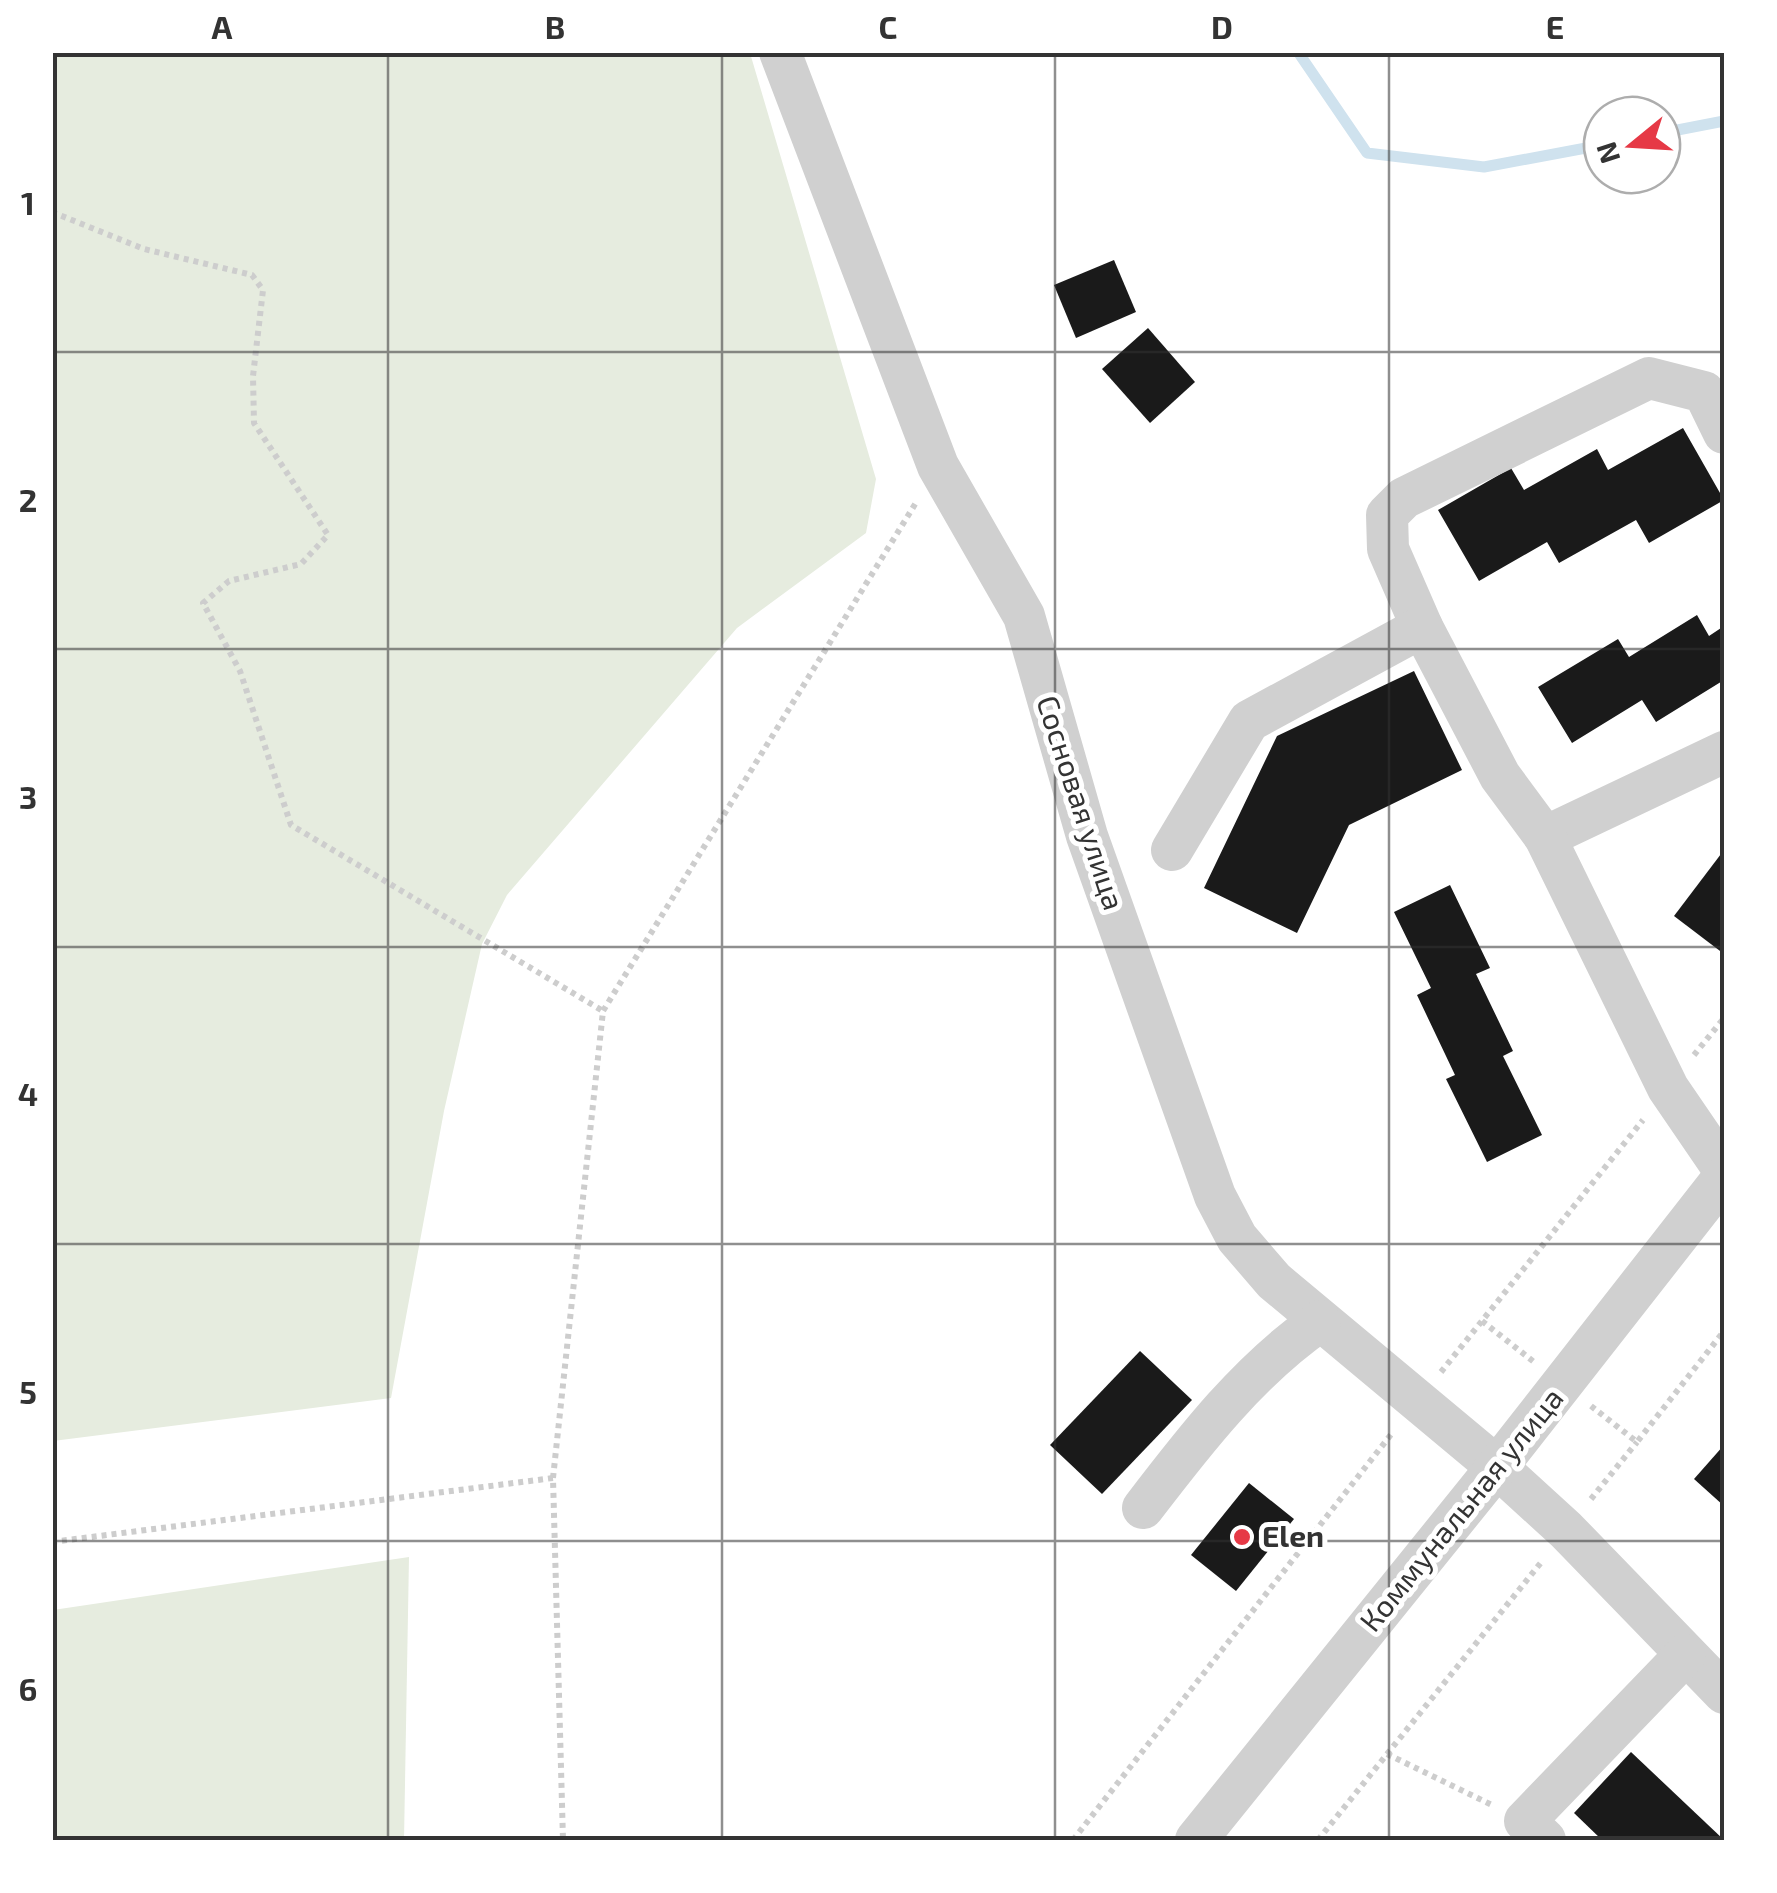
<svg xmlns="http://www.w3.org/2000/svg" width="1777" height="1893" font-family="'Exo 2',sans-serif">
  <rect width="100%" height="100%" fill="#fff"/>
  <g fill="#e6ecdf">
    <polygon points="52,53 750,53 876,479 866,533 737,628 507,895 482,944 444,1111 391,1398 53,1441"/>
    <polygon points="409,1557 404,1840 53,1840 53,1610"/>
  </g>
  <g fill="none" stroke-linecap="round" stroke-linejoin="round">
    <g stroke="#cfe2ee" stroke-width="11">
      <polyline points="1298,52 1367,153 1484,167 1602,145"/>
      <polyline points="1662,133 1724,121"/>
    </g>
  </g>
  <g fill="#1a1a1a">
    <polygon points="1114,260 1136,312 1076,338 1054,285"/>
    <polygon points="1148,328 1195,382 1150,423 1102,369"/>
    <polygon points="1683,428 1724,500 1649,543 1636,520 1559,563 1547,542 1479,581 1438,510 1511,468 1524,490 1597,449 1608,470"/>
    <polygon points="1697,615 1709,636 1724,626 1724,680 1656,722 1642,700 1572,743 1538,687 1618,639 1629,657"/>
    <polygon points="1414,671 1462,770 1349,825 1297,933 1204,888 1277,736"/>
    <polygon points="1724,850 1724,954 1674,916"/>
    <polygon points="1450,885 1490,968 1476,974 1513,1051 1503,1056 1542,1135 1487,1162 1446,1079 1455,1075 1417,995 1431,988 1394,912"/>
    <polygon points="1140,1351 1192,1400 1102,1494 1050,1445"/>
    <polygon points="1724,1445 1724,1506 1694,1479"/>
    <polygon points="1249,1483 1294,1519 1236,1591 1191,1555"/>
    <polygon points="1631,1752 1724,1840 1602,1840 1574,1813"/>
  </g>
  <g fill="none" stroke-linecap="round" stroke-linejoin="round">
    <g stroke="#cdcdcd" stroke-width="6" stroke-dasharray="5 5" stroke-linecap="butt">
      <polyline points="52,212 144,249 252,275 263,290 253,376 254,423 328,535 301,564 229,581 203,603 240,671 291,825 603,1011"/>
      <polyline points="1694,1055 1724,1018"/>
      <polyline points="1482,1321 1534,1362"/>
      <polyline points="1441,1372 1643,1120"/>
      <polyline points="1591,1406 1637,1442 1724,1331"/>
      <polyline points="553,1478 603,1011 917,501"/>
      <polyline points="1591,1499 1637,1442"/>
      <polyline points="52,1542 553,1478 563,1840"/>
      <polyline points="1387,1754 1494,1806"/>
      <polyline points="1073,1840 1393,1432"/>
      <polyline points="1318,1840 1543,1560"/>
    </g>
    <g stroke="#d0d0d0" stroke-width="42">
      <polyline points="780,52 938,466 1024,616 1087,836 1215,1196 1237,1238 1274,1281 1497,1467 1566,1530 1724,1693"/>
      <polyline points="1422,627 1388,549 1387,515 1404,498 1649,378 1704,392 1724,433"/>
      <polyline points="1545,837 1724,752"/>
      <polyline points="1172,850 1249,721 1422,627 1500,776 1545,837 1668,1088 1724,1170"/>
      <path d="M1143,1508C1195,1440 1249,1370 1320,1321"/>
      <polyline points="1196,1840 1497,1467 1724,1177"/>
      <polyline points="1545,1840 1525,1821 1685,1655"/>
    </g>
  </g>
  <path fill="none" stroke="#333" stroke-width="2.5" stroke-opacity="0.55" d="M388,52V1840M722,52V1840M1055,52V1840M1389,52V1840M52,352H1724M52,649H1724M52,947H1724M52,1244H1724M52,1541H1724"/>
  <circle fill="#e63946" stroke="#fff" stroke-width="4" cx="1242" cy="1537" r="10"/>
  <g text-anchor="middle" stroke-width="10" stroke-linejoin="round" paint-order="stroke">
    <g font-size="30" fill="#333" stroke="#fff">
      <text transform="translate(1080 803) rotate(72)" y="10">Сосновая улица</text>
      <text transform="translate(1462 1510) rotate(-51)" y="10">Коммунальная улица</text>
    </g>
    <g font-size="30" font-weight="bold" fill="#333" stroke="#fff" text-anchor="start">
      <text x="1262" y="1547">Elen</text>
    </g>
  </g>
  <rect width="1777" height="1893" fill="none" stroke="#ffffff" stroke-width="110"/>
  <g transform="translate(1632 145) rotate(252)"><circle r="48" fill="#ffffff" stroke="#adadad" stroke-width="2.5"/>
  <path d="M0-8L18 38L0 25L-18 38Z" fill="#e63946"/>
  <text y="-15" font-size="28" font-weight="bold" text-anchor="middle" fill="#333333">N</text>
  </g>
  <rect x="55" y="55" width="1667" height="1783" fill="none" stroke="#333" stroke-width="4"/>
  <g font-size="32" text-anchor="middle" font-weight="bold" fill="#333">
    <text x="222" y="39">A</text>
    <text x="555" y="39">B</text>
    <text x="888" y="39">C</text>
    <text x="1222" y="39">D</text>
    <text x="1555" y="39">E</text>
    <text x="28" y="215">1</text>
    <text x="28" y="512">2</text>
    <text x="28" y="809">3</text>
    <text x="28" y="1106">4</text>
    <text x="28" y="1404">5</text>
    <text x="28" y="1701">6</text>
  </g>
</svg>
